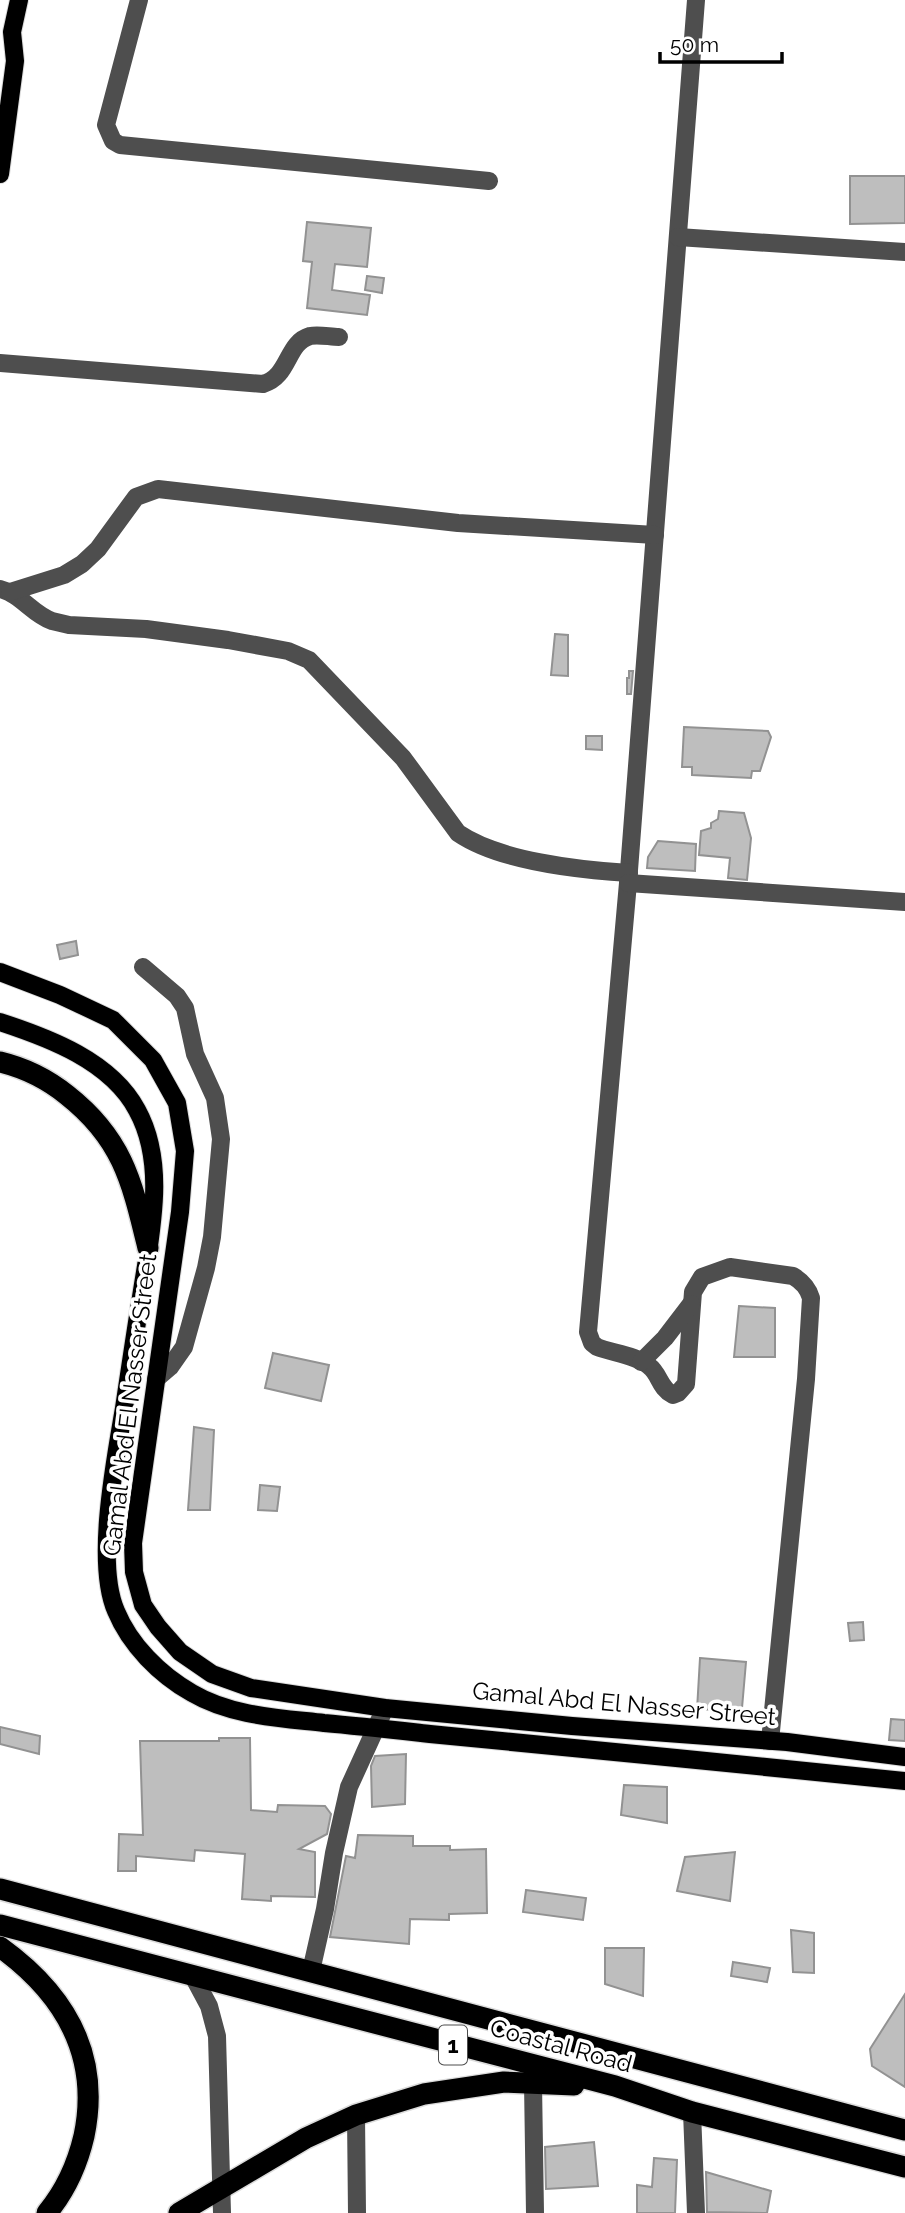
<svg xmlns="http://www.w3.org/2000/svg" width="905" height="2213" font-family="Raleway,sans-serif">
  <rect width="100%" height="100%" fill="#fff"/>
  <g fill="#bebebe" stroke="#929292" stroke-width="2">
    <polygon points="850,176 905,176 905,223 850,224"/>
    <polygon points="307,222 371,228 367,267 335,264 332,290 370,295 367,315 307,308 312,262 303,261"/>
    <polygon points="367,276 384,278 382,293 365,290"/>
    <polygon points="555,634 568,635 568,676 551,675"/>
    <polygon points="629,671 633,671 631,694 627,694 627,678 629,678"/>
    <polygon points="684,727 768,731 771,737 760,771 752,771 751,778 692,775 692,767 682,767"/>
    <polygon points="586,736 602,736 602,750 586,749"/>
    <polygon points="719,811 744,813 751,838 747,880 728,878 730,858 699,855 701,831 711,828 711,823 718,819"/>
    <polygon points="658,841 696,844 695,871 647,868 648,857"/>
    <polygon points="76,941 78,955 60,959 57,945"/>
    <polygon points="739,1306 775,1308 775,1357 734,1357"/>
    <polygon points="273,1353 329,1365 321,1401 265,1388"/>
    <polygon points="194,1427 214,1430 210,1510 188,1510"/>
    <polygon points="260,1485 280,1487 277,1511 258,1510"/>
    <polygon points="863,1622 864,1640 850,1641 848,1623"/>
    <polygon points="700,1658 746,1662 742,1708 697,1710"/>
    <polygon points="891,1719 905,1720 905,1741 889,1740"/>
    <polygon points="0,1727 40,1736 39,1754 0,1744"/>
    <polygon points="219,1738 250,1738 251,1810 277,1812 278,1805 325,1806 331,1814 327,1834 299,1849 315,1852 315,1897 271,1896 271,1901 242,1899 245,1854 195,1850 194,1861 136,1856 136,1871 118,1871 119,1834 143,1835 140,1741 219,1741"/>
    <polygon points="406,1754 405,1804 372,1807 371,1766 375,1756"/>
    <polygon points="624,1785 667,1787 667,1823 621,1815"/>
    <polygon points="358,1835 413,1836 413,1846 450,1846 450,1850 486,1849 487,1913 449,1914 449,1920 410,1919 409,1944 330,1937 346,1856 355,1858"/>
    <polygon points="735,1852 730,1901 677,1891 685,1857"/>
    <polygon points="526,1890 586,1898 583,1920 523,1912"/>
    <polygon points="791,1930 814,1933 814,1973 793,1972"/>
    <polygon points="605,1948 644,1948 643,1996 605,1984"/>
    <polygon points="733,1962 770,1968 767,1982 731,1976"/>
    <polygon points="905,1994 905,2087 872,2066 870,2049"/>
    <polygon points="594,2142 598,2186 546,2189 545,2147"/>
    <polygon points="654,2158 677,2160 675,2213 637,2213 637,2185 652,2187"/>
    <polygon points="706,2172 771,2191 767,2213 707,2212"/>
  </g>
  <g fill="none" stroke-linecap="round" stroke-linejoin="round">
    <g stroke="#dbdbdb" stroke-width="20">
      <g id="major">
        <polyline points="0,174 15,61 12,32 19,0"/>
        <polyline points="0,972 60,995 113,1020 153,1060 177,1103 185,1151 180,1212 133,1543 134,1572 143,1605 158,1627 180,1652 212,1674 251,1688 385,1708 572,1726 787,1742 905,1757"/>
        <path d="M0,1022C49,1038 111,1061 137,1110C163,1157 154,1215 146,1266C138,1314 131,1361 124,1408C115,1461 95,1563 116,1611C130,1645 160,1675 192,1693C231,1716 280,1718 324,1723C359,1726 394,1730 430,1734C588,1749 747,1765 905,1781"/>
      </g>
    </g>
    <g stroke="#dbdbdb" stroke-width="24">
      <g id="highway">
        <path d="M0,1062C25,1068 47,1079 67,1095C123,1139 132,1182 148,1248"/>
        <polyline points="0,1889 905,2130"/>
        <polyline points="0,1925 615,2086 692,2112 905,2167"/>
        <path d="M0,1947C65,1994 101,2055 84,2136C77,2166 66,2190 47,2213"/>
        <polyline points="179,2213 306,2138 356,2115 424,2094 504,2082 574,2085"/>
      </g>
    </g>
    <g stroke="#4e4e4e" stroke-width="18">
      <polyline points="139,0 106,125 113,141 120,145 489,181"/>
      <path d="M696,0L628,883L588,1332L592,1343L597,1347C612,1353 636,1355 649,1366C660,1374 659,1388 673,1395L678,1393L686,1384L693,1292L702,1277L730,1267L793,1276C803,1282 808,1288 811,1298L806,1379L770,1741"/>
      <polyline points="678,237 905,252"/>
      <path d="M0,363L263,384C290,376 286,343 310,336C319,334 330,337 339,337"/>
      <path d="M0,589C21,594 32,614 52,621L69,625L146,629L228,640L288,651L309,660L403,758L458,833C499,861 579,870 629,873"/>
      <polyline points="10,592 64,575 82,564 98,549 136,497 158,489 458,523 655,535"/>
      <polyline points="628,883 905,902"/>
      <polyline points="143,967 177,996 185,1008 195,1054 215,1098 221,1139 212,1237 206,1268 184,1347 170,1367 156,1379"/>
      <polyline points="641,1362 665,1338 691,1304"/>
      <polyline points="311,1971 325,1909 334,1853 349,1787 385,1708"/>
      <polyline points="194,1978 209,2006 217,2036 222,2213"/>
      <polyline points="533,2083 535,2213"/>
      <polyline points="692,2112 696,2213"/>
      <polyline points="356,2115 357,2213"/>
    </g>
    <use href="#major" stroke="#000" stroke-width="18"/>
    <use href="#highway" stroke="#000" stroke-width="21"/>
  </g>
  <g text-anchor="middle" stroke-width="7" stroke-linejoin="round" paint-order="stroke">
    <rect fill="#fff" stroke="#4c4c4c" stroke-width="2" x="439" y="2025.5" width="28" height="39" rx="5"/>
    <g font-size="23" font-weight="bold" fill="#000">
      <text x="453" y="2053">1</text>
    </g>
    <g font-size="24" fill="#000" stroke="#fff">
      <text transform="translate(130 1405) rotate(-83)" y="8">Gamal Abd El Nasser Street</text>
      <text transform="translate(624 1704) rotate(5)" y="8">Gamal Abd El Nasser Street</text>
      <text transform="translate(561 2046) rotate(15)" y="8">Coastal Road</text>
    </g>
  </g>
  <path d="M660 52v10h122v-10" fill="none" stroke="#000000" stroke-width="3.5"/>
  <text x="670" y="52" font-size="21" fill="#000000" stroke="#ffffff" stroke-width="5" paint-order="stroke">50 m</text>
</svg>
